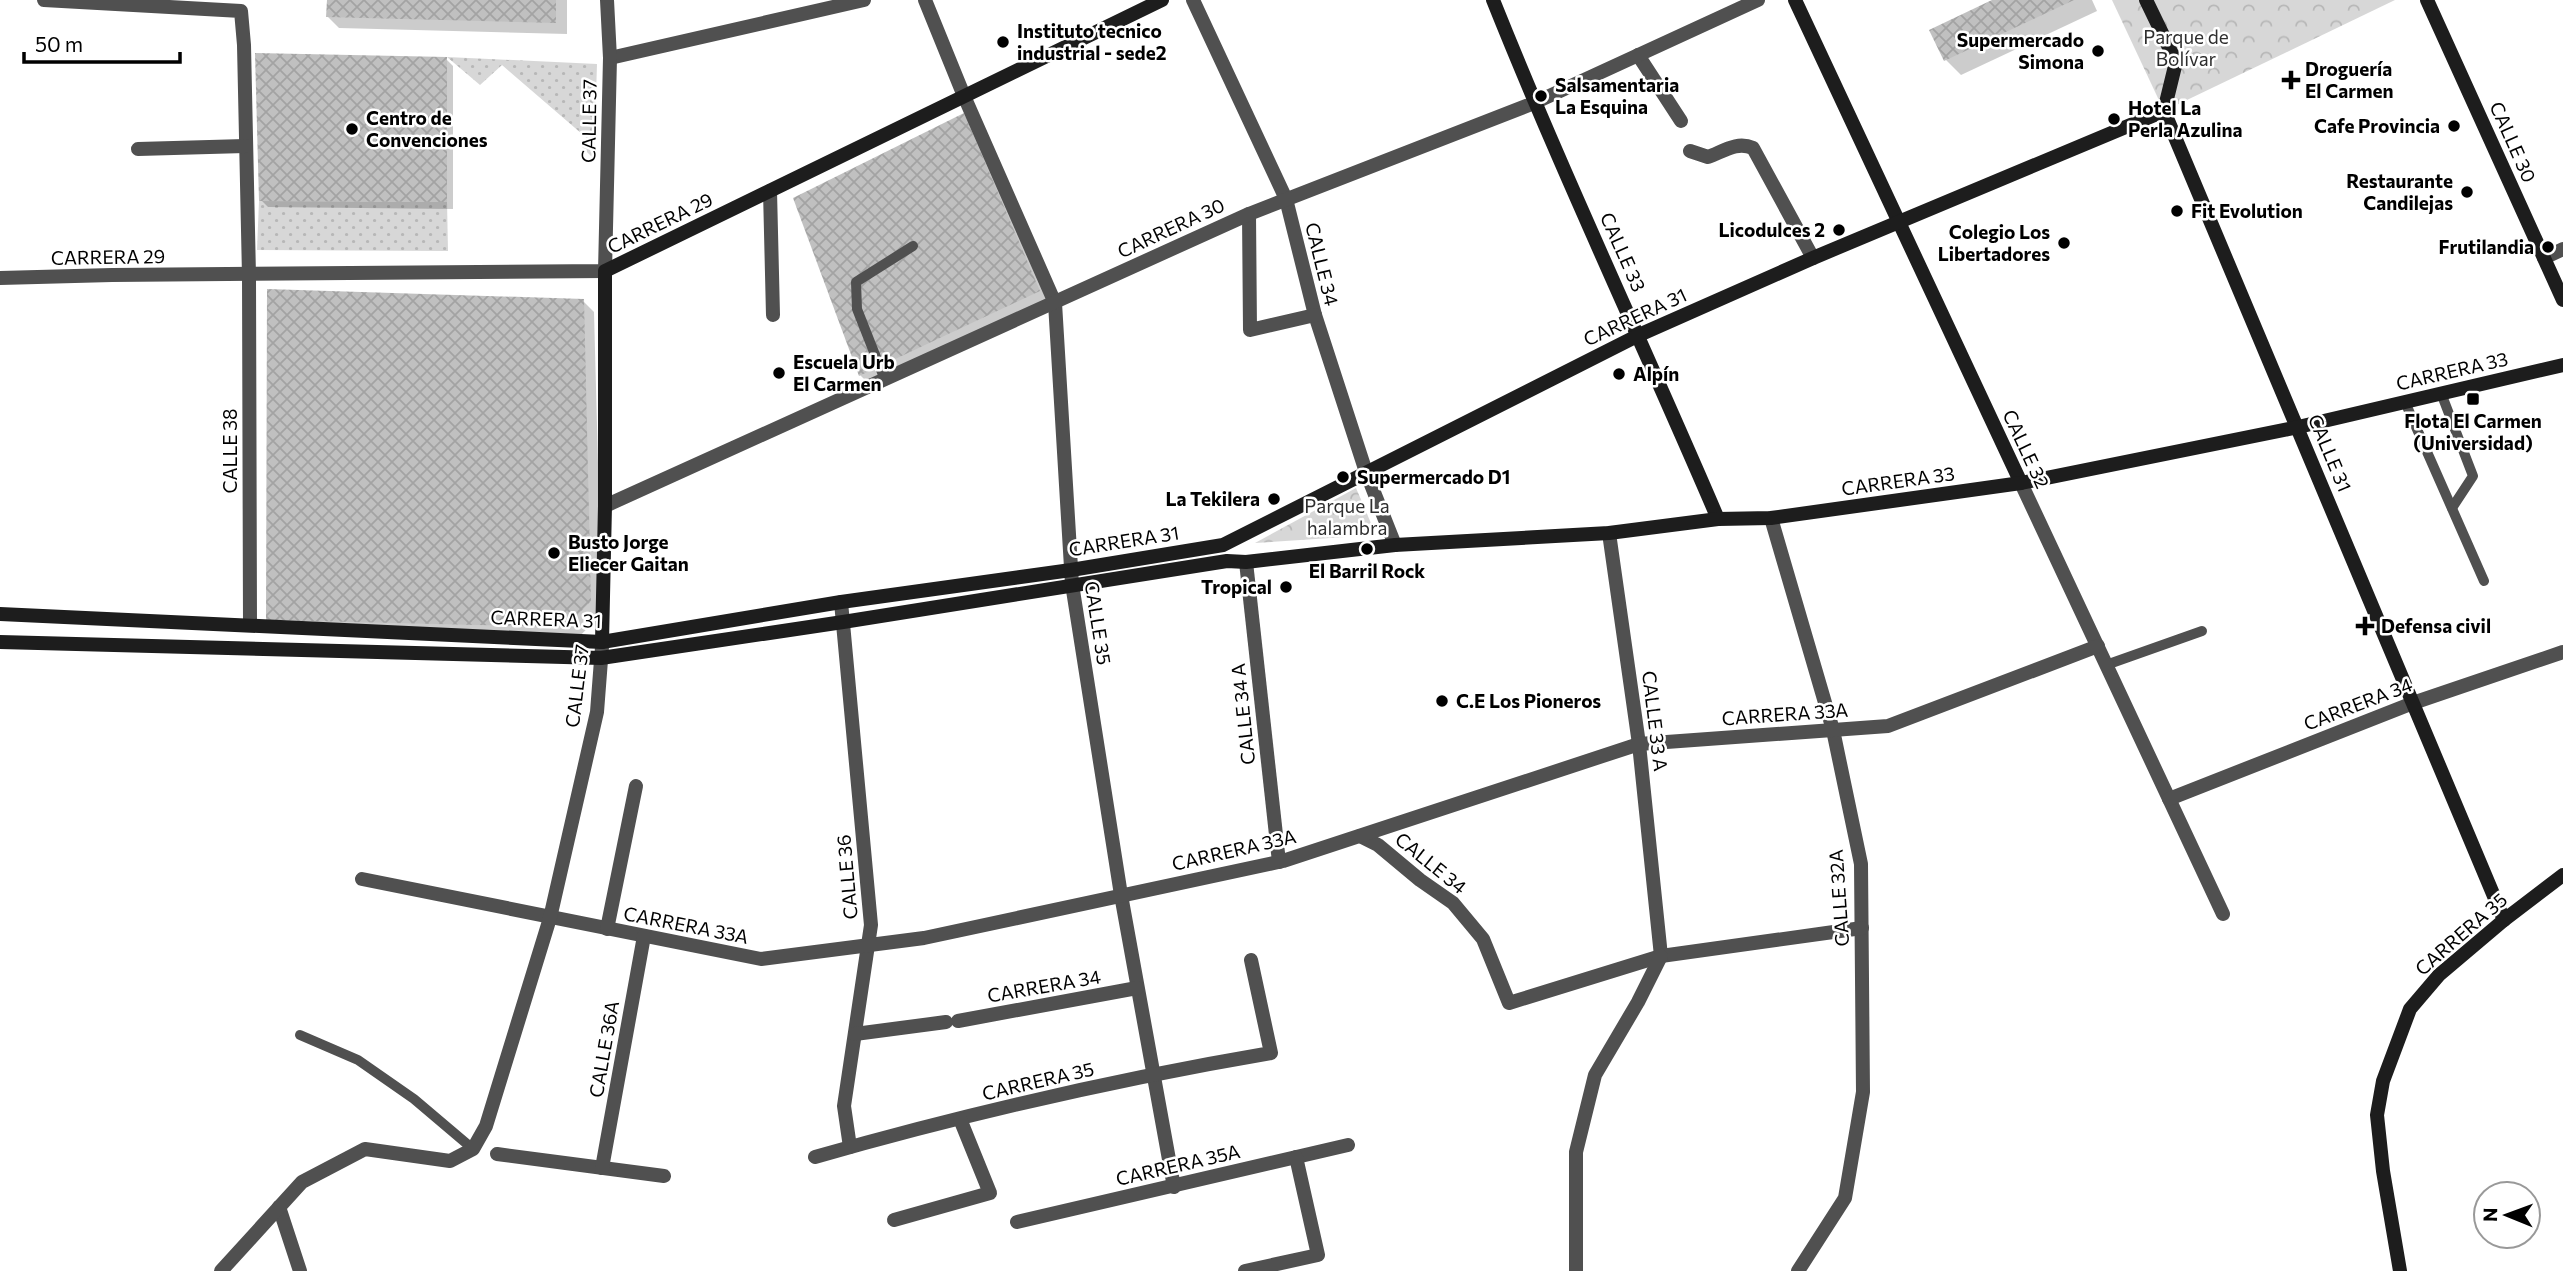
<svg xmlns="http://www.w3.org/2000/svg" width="2563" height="1271" font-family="Commissioner,sans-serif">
  <defs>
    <pattern id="grass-dots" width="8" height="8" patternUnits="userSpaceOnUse" patternTransform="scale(1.75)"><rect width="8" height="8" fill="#d7d7d7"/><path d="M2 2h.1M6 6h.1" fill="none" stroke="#b7b7b7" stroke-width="1.8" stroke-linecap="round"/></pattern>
    <pattern id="forest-crowns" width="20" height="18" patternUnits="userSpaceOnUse" patternTransform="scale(1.75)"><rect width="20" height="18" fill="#d7d7d7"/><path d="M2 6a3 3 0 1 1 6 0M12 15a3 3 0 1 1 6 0" fill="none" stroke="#b7b7b7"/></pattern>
    <pattern id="building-cross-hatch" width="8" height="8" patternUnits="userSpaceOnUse" patternTransform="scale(1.75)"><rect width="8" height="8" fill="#c0c0c0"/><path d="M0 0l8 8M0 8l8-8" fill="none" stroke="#a3a3a3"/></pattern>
  </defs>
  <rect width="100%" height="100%" fill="#fff"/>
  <g fill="url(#grass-dots)">
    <polygon points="447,57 597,64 594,159 582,147 589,140 502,65 480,85"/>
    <polygon points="259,201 447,202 448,251 257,250"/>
  </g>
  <g fill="url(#forest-crowns)">
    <polygon points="2112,0 2395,0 2164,111"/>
    <polygon points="1356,488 1376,535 1255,543"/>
  </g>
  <g fill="#0003">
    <polygon points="328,0 567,0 567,34 339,28 328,17"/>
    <polygon points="1996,0 2092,0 2097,11 1961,75 1946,60 1932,30"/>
    <polygon points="446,59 453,66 453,209 268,207 261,200"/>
    <polygon points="964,115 979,130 1054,306 875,390 860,375"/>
    <polygon points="583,301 594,312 602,613 578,638 268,619"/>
  </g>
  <g fill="url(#building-cross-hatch)">
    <polygon points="327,0 556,0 556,23 326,17"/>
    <polygon points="1992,0 2074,0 1944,61 1929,30"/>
    <polygon points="255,53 447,57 447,202 259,201"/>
    <polygon points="964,113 1040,291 859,376 793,198"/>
    <polygon points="267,289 584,299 591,601 566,627 266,620"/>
  </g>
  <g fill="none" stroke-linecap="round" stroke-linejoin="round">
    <g stroke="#505050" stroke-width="10">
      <polyline points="885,380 857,309 856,282 913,246"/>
      <polyline points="2441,393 2473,476 2452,508"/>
      <polyline points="2405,402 2484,581"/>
      <polyline points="2106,665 2202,631"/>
      <polyline points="300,1035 358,1060 414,1099 473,1149"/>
    </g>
    <g stroke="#505050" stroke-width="14">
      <polyline points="44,0 241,11 244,45 249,276 250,625"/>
      <polyline points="925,0 964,96 1055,303 1072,584 1121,895 1174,1187"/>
      <polyline points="1193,0 1286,199 1315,315 1366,472 1395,545"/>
      <polyline points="1638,55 1681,121"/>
      <polyline points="610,58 864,0"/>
      <polyline points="138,149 245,146"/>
      <path d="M1690,151L1708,157C1724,151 1737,141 1753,148L1813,258"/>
      <polyline points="770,191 773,315"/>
      <polyline points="1249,214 1250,330 1315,315"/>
      <polyline points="2544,258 2563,249"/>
      <polyline points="0,278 112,275 605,271 610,58 607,0"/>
      <polyline points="2021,483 2223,914"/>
      <polyline points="605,506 1249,214 1534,103 1758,0"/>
      <polyline points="1771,518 1833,730 1861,864 1863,1092 1845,1198 1798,1271"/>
      <polyline points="1609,533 1639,744 1661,956"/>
      <polyline points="1246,562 1279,862"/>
      <polyline points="841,602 871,925 844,1106 850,1147"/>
      <polyline points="2169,799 2413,703 2563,652"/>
      <polyline points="1360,836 1378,845 1420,880 1453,903 1483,939 1509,1003 1661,956 1862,928"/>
      <polyline points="362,879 761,959 924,938 1283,861 1639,744 1888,726 2098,646"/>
      <polyline points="607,929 636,786"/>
      <polyline points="958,1021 1137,988"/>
      <polyline points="855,1034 946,1022"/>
      <polyline points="497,1154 664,1176"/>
      <path d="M815,1157C965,1114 1118,1079 1271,1053L1251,960"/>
      <polyline points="602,1168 644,936"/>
      <polyline points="279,1207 300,1271"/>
      <polyline points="894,1220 990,1193 960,1119"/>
      <polyline points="1017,1222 1348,1145"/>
      <polyline points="221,1271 302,1182 365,1149 450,1161 473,1149 486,1126 550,918 597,712 602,647"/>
      <polyline points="1245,1271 1318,1255 1296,1157"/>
      <polyline points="1576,1271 1576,1152 1595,1075 1638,1002 1661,956"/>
    </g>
    <g stroke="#1d1d1d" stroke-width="14">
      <path d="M1493,0C1563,175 1644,346 1718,519"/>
      <polyline points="1795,0 2021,483"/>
      <polyline points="2146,0 2176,62 2164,111 2504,920"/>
      <polyline points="2427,0 2563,300"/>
      <polyline points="0,614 602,642 841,602 1071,570 1223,545 1639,335 1813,258 2164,111"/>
      <polyline points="0,642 601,658 843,622 1227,561 1246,562 1395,545 1609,533 1718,519 1771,518 2021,483 2294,428 2563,365"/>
      <polyline points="602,642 605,506 605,271 1162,0"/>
      <polyline points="2400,1271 2383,1171 2377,1115 2383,1081 2410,1009 2439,975 2504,920 2563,875"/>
    </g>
  </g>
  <g fill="#000" stroke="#fff" stroke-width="2.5">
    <circle cx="1003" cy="42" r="7"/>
    <circle cx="2098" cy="51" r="7"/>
    <path d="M2287.5 69.5h7v7h7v7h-7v7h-7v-7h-7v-7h7z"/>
    <circle cx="1541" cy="96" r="7"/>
    <circle cx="2114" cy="119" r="7"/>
    <circle cx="2454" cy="126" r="7"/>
    <circle cx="352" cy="129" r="7"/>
    <circle cx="2467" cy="192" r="7"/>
    <circle cx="2177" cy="211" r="7"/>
    <circle cx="1839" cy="230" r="7"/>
    <circle cx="2064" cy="243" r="7"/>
    <circle cx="2548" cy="247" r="7"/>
    <circle cx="779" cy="373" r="7"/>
    <circle cx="1619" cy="374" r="7"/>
    <rect x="2466" y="392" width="14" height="14" rx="3.5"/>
    <circle cx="1343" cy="477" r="7"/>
    <circle cx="1274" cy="499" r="7"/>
    <circle cx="1367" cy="549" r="7"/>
    <circle cx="554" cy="553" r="7"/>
    <circle cx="1286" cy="587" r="7"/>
    <path d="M2361.5 615.5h7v7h7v7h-7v7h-7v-7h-7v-7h7z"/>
    <circle cx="1442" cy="701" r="7"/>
  </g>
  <g text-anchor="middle" stroke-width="5" stroke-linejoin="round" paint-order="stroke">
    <g font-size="19" font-weight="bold" fill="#000" stroke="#fff" text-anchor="start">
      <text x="1017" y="38">Instituto tecnico<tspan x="1017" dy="22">industrial - sede2</tspan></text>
      <text x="2084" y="47" text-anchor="end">Supermercado<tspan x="2084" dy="22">Simona</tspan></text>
      <text x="2305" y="76">Droguería<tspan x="2305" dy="22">El Carmen</tspan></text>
      <text x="1555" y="92">Salsamentaria<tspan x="1555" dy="22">La Esquina</tspan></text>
      <text x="2128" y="115">Hotel La<tspan x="2128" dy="22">Perla Azulina</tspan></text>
      <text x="366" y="125">Centro de<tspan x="366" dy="22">Convenciones</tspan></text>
      <text x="2440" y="133" text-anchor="end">Cafe Provincia</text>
      <text x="2453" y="188" text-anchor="end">Restaurante<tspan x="2453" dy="22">Candilejas</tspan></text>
      <text x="2191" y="218">Fit Evolution</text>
      <text x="1825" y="237" text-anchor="end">Licodulces 2</text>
      <text x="2050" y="239" text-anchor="end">Colegio Los<tspan x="2050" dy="22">Libertadores</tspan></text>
      <text x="2534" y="254" text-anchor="end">Frutilandia</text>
      <text x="793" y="369">Escuela Urb<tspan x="793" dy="22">El Carmen</tspan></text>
      <text x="1633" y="381">Alpín</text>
      <text x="2473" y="428" text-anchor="middle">Flota El Carmen<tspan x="2473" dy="22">(Universidad)</tspan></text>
      <text x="1357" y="484">Supermercado D1</text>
      <text x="1260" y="506" text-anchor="end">La Tekilera</text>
      <text x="568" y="549">Busto Jorge<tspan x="568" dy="22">Eliecer Gaitan</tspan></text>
      <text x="1367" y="578" text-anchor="middle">El Barril Rock</text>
      <text x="1272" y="594" text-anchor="end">Tropical</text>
      <text x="2381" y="633">Defensa civil</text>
      <text x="1456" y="708">C.E Los Pioneros</text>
    </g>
    <g font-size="19" fill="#2e2e2e" stroke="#fff">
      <text x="2186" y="44">Parque de<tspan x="2186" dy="22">Bolívar</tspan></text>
      <text x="1347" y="513">Parque La<tspan x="1347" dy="22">halambra</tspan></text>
    </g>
    <g font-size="19" fill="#000" stroke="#fff">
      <text transform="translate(589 121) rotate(-89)" y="7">CALLE 37</text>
      <text transform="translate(2513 142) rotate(66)" y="7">CALLE 30</text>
      <text transform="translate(660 223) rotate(-26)" y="7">CARRERA 29</text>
      <text transform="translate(1171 228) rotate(-25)" y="7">CARRERA 30</text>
      <text transform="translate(1623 252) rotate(66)" y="7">CALLE 33</text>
      <text transform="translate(108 257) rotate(-1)" y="7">CARRERA 29</text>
      <text transform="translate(1322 264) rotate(76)" y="7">CALLE 34</text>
      <text transform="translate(1635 317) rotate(-25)" y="7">CARRERA 31</text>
      <text transform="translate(2452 371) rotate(-13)" y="7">CARRERA 33</text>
      <text transform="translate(2026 449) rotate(65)" y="7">CALLE 32</text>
      <text transform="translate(230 451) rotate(-90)" y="7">CALLE 38</text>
      <text transform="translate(2330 453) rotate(67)" y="7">CALLE 31</text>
      <text transform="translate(1898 481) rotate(-8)" y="7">CARRERA 33</text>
      <text transform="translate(1124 541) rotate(-9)" y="7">CARRERA 31</text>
      <text transform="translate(546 619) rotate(2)" y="7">CARRERA 31</text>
      <text transform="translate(1098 623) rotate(81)" y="7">CALLE 35</text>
      <text transform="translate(577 686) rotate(-83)" y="7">CALLE 37</text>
      <text transform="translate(2358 704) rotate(-21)" y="7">CARRERA 34</text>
      <text transform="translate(1243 714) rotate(-96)" y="7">CALLE 34 A</text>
      <text transform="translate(1785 714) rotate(-4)" y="7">CARRERA 33A</text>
      <text transform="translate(1655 721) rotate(83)" y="7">CALLE 33 A</text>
      <text transform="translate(1234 850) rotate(-13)" y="7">CARRERA 33A</text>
      <text transform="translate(1431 863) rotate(39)" y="7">CALLE 34</text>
      <text transform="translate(847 877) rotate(-95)" y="7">CALLE 36</text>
      <text transform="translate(1839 898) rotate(-94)" y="7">CALLE 32A</text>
      <text transform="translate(686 925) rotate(11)" y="7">CARRERA 33A</text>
      <text transform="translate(2461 934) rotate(-41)" y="7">CARRERA 35</text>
      <text transform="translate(1044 986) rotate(-10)" y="7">CARRERA 34</text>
      <text transform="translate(604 1049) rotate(-80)" y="7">CALLE 36A</text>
      <text transform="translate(1038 1081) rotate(-13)" y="7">CARRERA 35</text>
      <text transform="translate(1178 1165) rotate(-13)" y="7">CARRERA 35A</text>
    </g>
  </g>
  <g transform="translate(2507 1215) rotate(271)"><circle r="33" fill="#ffffff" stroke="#999999" stroke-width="2"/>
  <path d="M0-5L12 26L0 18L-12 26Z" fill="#000000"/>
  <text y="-10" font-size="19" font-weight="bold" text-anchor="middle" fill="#000000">N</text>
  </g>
  <path d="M24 52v10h156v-10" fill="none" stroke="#000000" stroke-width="3.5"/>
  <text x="35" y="52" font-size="21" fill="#000000" stroke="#ffffff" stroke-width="5" paint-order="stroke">50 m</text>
</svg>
